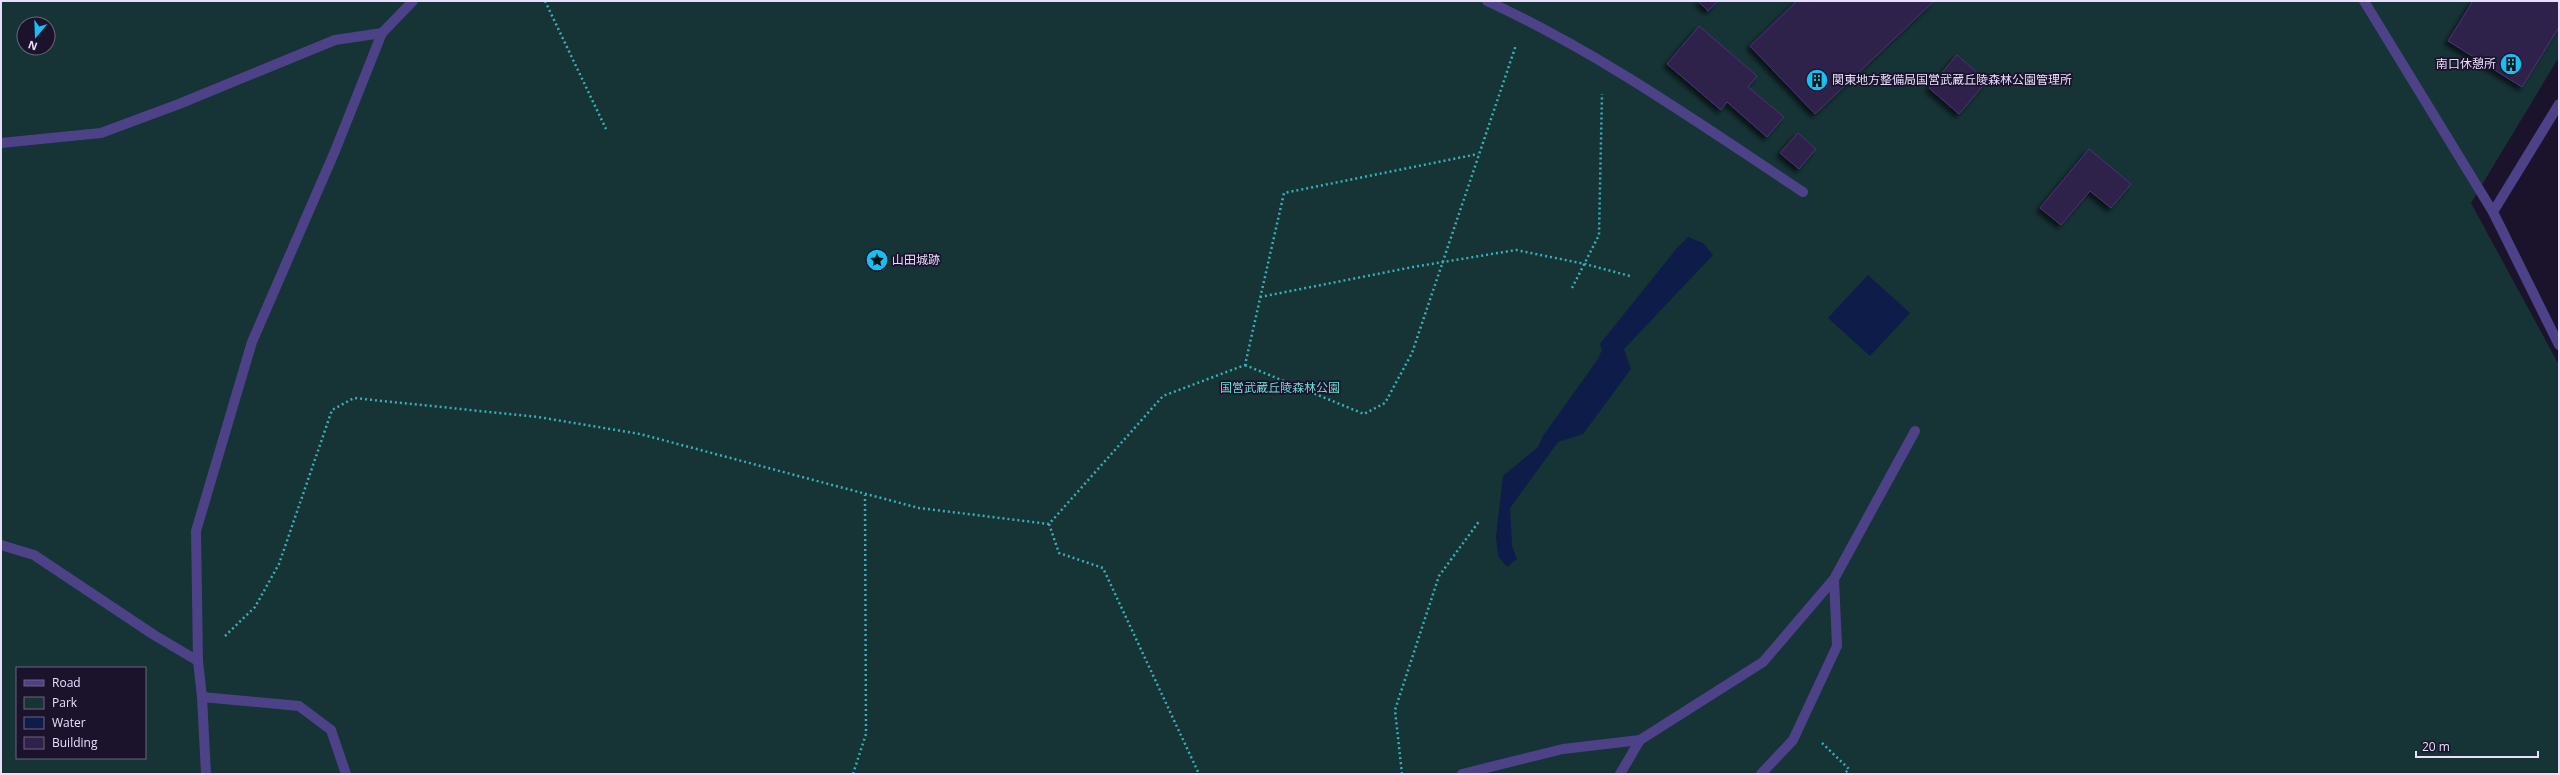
<svg xmlns="http://www.w3.org/2000/svg" width="2560" height="775" font-family="'Open Sans','Noto Sans JP',sans-serif">
  <defs>
    <filter id="shadow"><feDropShadow dx="-3.5" dy="3.5" stdDeviation="2" flood-color="#0009"/></filter>
  </defs>
  <rect width="100%" height="100%" fill="#1b132c"/>
  <path fill="#163335" fill-rule="evenodd" d="M1,1H2559V57L2471,203L2559,365V774H1ZM24,24H48V48H24ZM17,668H145V758H17Z"/>
  <g fill="#0e1c49">
    <polygon points="1688,237 1703,243 1713,255 1624,349 1631,369 1583,434 1558,442 1510,508 1512,546 1517,559 1507,567 1498,556 1496,537 1503,476 1538,447 1543,436 1598,359 1602,350 1600,344 1677,248"/>
    <polygon points="1868,275 1910,313 1870,356 1828,318"/>
  </g>
  <g fill="#2f204c" stroke="#493376" filter="url(#shadow)">
    <polygon points="1698,1 1718,1 1708,11"/>
    <polygon points="1797,1 1934,1 1815,114 1750,46"/>
    <polygon points="2473,1 2559,1 2559,27 2522,87 2448,41"/>
    <polygon points="1699,26 1757,76 1748,87 1784,117 1767,137 1727,102 1721,110 1667,64"/>
    <polygon points="1957,55 1987,81 1959,114 1929,88"/>
    <polygon points="1798,133 1816,149 1799,169 1780,153"/>
    <polygon points="2089,149 2131,184 2111,208 2090,191 2061,225 2040,208"/>
  </g>
  <g fill="none" stroke-linecap="round" stroke-linejoin="round">
    <g stroke="#38b0b9" stroke-width="2.5" stroke-dasharray="2 3" stroke-linecap="butt">
      <polyline points="545,1 606,129"/>
      <polyline points="1572,288 1599,235 1602,94"/>
      <polyline points="1260,297 1413,267 1516,250 1585,264 1630,276"/>
      <polyline points="1245,365 1364,414 1385,403 1412,353 1516,45"/>
      <polyline points="1049,524 1059,553 1103,568 1199,774"/>
      <polyline points="225,636 255,607 279,564 332,410 354,398 538,417 640,434 919,508 1049,524 1163,396 1245,365 1284,193 1478,154"/>
      <polyline points="1822,743 1849,769 1844,774"/>
      <polyline points="853,774 866,734 865,495"/>
      <polyline points="1402,774 1395,710 1439,576 1480,520"/>
    </g>
    <g stroke="#4d4188" stroke-width="10">
      <path d="M1487,1C1600,53 1700,124 1803,192"/>
      <polyline points="2364,1 2493,212"/>
      <polyline points="2559,104 2493,212 2559,345"/>
      <polyline points="1,143 101,133 179,104 335,40 382,33"/>
      <polyline points="1,545 34,555 154,635 198,661"/>
      <polyline points="202,697 299,706 331,730 346,774"/>
      <polyline points="206,774 202,697 198,661 196,531 252,342 335,151 382,33 413,1"/>
      <polyline points="1462,774 1563,749 1640,740"/>
      <polyline points="1620,774 1640,740 1763,662 1834,579 1915,431"/>
      <polyline points="1761,774 1793,740 1837,646 1834,579"/>
    </g>
  </g>
  <defs>
    <g id="building-disc" transform="scale(1.15)"><circle r="9.5" fill="#16c0f3" stroke="#1b132c"/><path d="M-4-6H4V6H1V3H-1V6H-4ZM-2.5-4.3h1.7v1.8h-1.7ZM.8-4.3h1.7v1.8H.8ZM-2.5-1h1.7V.8h-1.7ZM.8-1h1.7V.8H.8Z" fill="#111"/></g>
    <g id="sight-disc" transform="scale(1.15)"><circle r="9.5" fill="#16c0f3" stroke="#1b132c"/><path d="M0-6L1.8-2.2L6-1.7L2.9 1.2L3.7 5.4L0 3.3L-3.7 5.4L-2.9 1.2L-6-1.7L-1.8-2.2Z" fill="#111"/></g>
  </defs>
  <g fill-rule="evenodd">
    <use href="#building-disc" x="2511" y="64"/>
    <use href="#building-disc" x="1817" y="80"/>
    <use href="#sight-disc" x="877" y="260"/>
  </g>
  <g text-anchor="middle" stroke-width="3.5" stroke-linejoin="round" paint-order="stroke">
    <g font-size="12" fill="#e7dffd" stroke="#1b132c" text-anchor="start">
      <text x="2496" y="68" text-anchor="end">南口休憩所</text>
      <text x="1832" y="84">関東地方整備局国営武蔵丘陵森林公園管理所</text>
      <text x="892" y="264">山田城跡</text>
    </g>
    <g font-size="12" fill="#6ddcce" stroke="#1b132c">
      <text x="1280" y="392">国営武蔵丘陵森林公園</text>
    </g>
  </g>
  <rect width="2560" height="775" fill="none" stroke="#e7dffd" stroke-width="4"/>
  <rect x="16" y="667" width="130" height="92" fill="#1b132c" stroke="#6d6580"/>
  <rect x="24" y="680" width="20" height="6" fill="#4d4188" stroke="#6d6580"/>
  <text x="52" y="687" font-size="12" fill="#e7dffd">Road</text>
  <rect x="24" y="697" width="20" height="12" fill="#163335" stroke="#6d6580"/>
  <text x="52" y="707" font-size="12" fill="#e7dffd">Park</text>
  <rect x="24" y="717" width="20" height="12" fill="#0e1c49" stroke="#6d6580"/>
  <text x="52" y="727" font-size="12" fill="#e7dffd">Water</text>
  <rect x="24" y="737" width="20" height="12" fill="#2f204c" stroke="#6d6580"/>
  <text x="52" y="747" font-size="12" fill="#e7dffd">Building</text>
  <g transform="translate(36 36) rotate(199)"><circle r="19" fill="#1b132c" stroke="#6d6580"/>
  <path d="M0-3L7 15L0 10L-7 15Z" fill="#16c0f3"/>
  <text y="-6" font-size="11" font-weight="bold" text-anchor="middle" fill="#e7dffd">N</text>
  </g>
  <path d="M2416 751v6h122v-6" fill="none" stroke="#e7dffd" stroke-width="2"/>
  <text x="2422" y="751" font-size="12" fill="#e7dffd" stroke="#1b132c" stroke-width="3" paint-order="stroke">20 m</text>
</svg>
